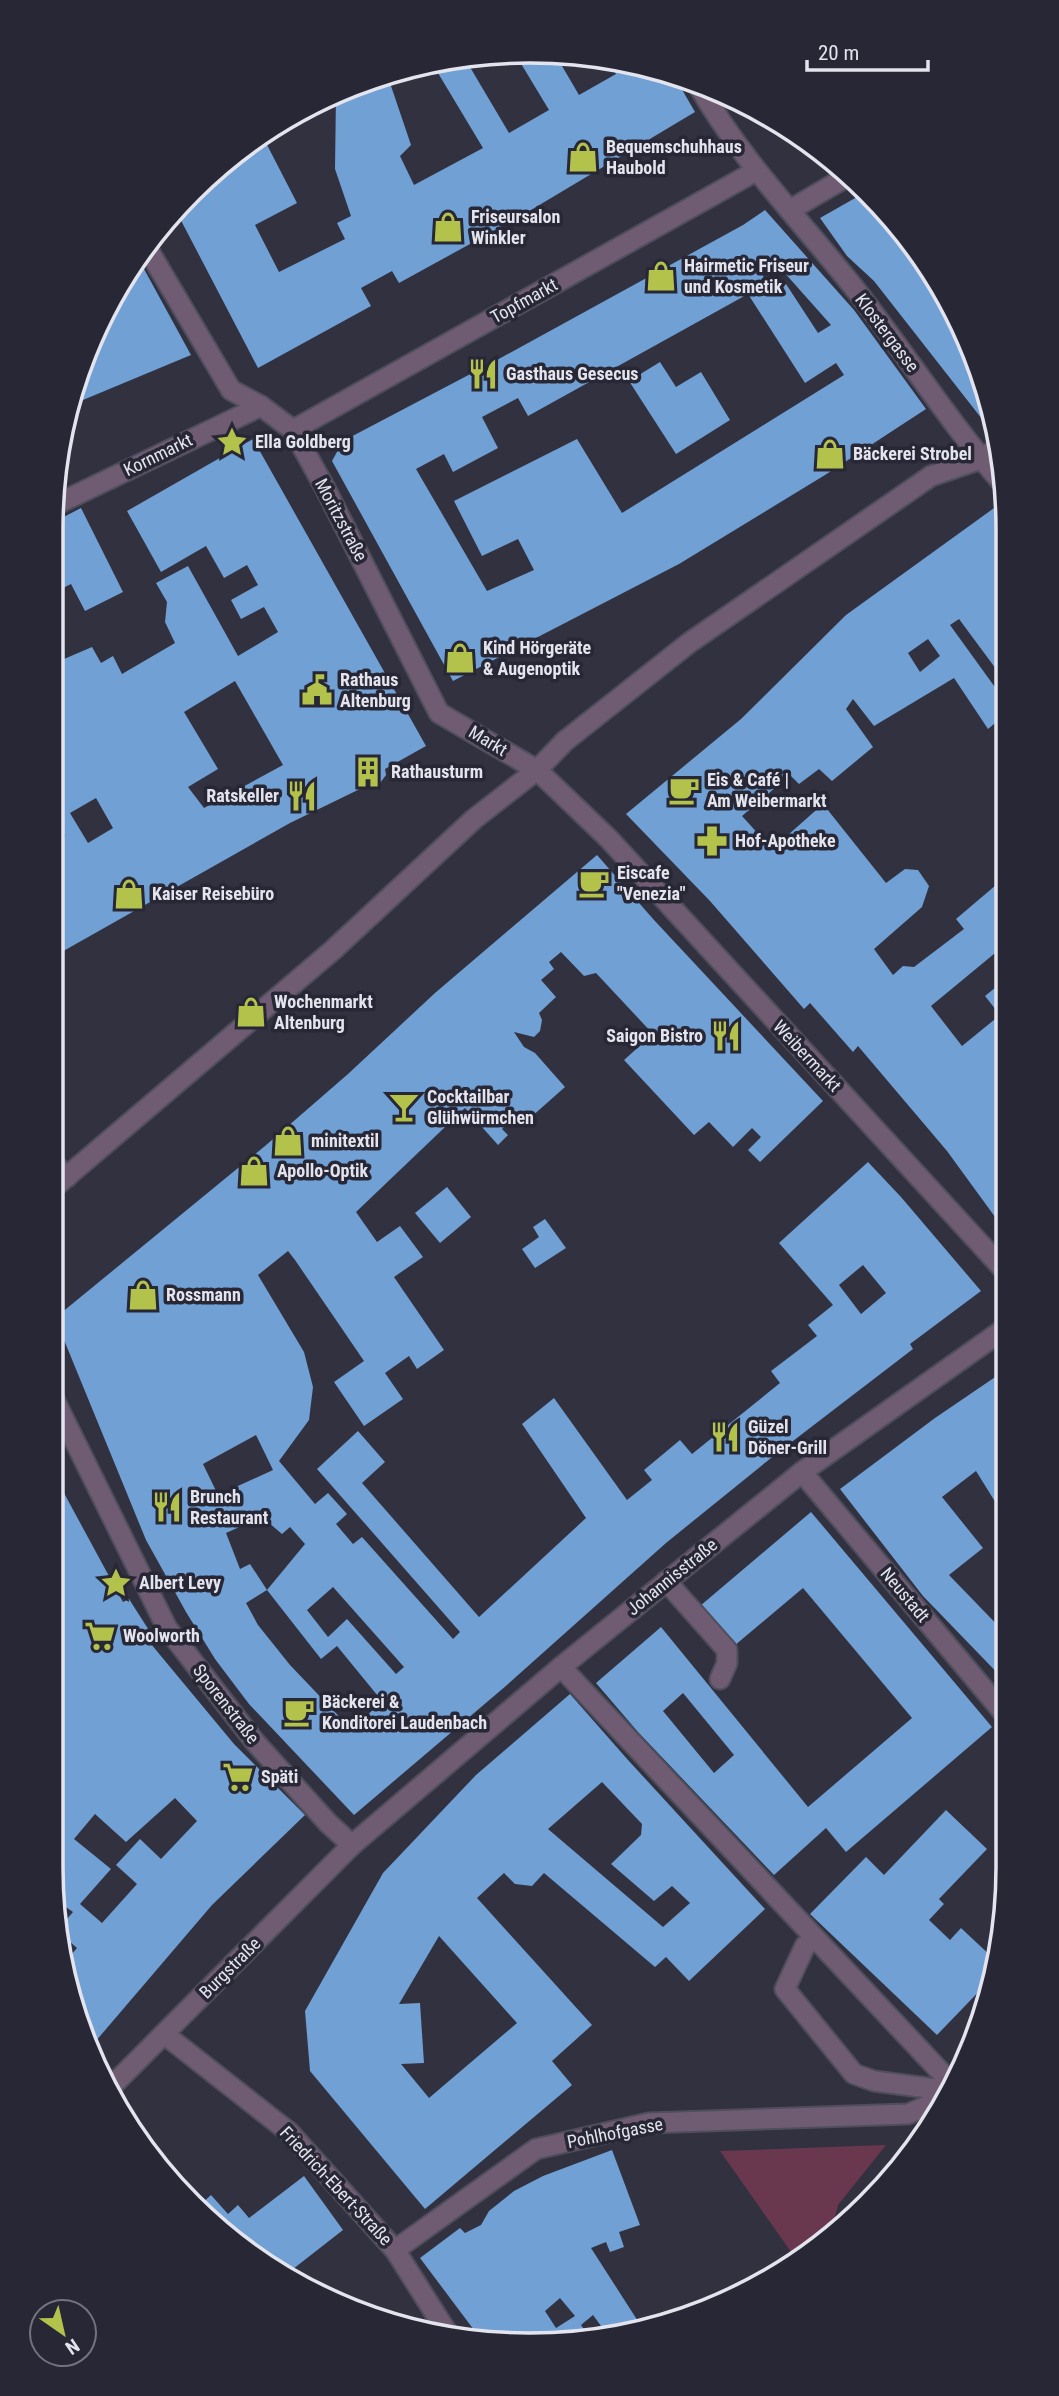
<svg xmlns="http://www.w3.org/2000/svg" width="1059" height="2396" font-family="'Roboto Condensed',sans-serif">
  <rect width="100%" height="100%" fill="#313140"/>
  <polygon fill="#6a384e" points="886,2145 838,2205 832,2229 796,2259 720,2151"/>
  <g fill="#70a0d4" fill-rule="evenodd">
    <polygon points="514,52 555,54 579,95 616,74 607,58 673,74 695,112 521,216 399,283 392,271 361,288 371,306 258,368 175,209 234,153 264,139 297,203 255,225 279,272 345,239 337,223 351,216 335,169 336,93 387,74 411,145 400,156 414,185 483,148 432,63 464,57 509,133 549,110"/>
    <polygon points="864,193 909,238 972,346 991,419 982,419 874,281 847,256 820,218"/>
    <path d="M765,210L854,310L926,409L825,475L679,564L453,681L332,461L343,441L497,360L743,225ZM775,262L831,325L818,333L786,284L772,293L761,272ZM748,294L805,383L836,363L844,375L622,513L577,439L454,501L482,556L518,539L534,570L487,591L416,469L444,454L453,472L498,448L482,417L518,398L528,416Z"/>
    <polygon points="138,258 191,355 71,405 76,375 115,290"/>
    <polygon points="660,362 676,387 701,372 730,420 676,454 629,381"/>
    <path d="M253,439L426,746L385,769L386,775L377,787L362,788L290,823L51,958V844L65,836L51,811V640L55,641L64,659L92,647L101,663L113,656L122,674L175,643L165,622L167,602L156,583L188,566L238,656L278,632L264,607L241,619L231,600L258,585L247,565L224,578L206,546L161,572L127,511ZM235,681L283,765L204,808L188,787L218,769L184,712ZM96,798L113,828L88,843L70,813Z"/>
    <path d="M1001,503L1004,507L1005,669L999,673L959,619L950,625L1005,701V715L988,729L954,678L874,726L853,699L846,709L873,747L832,781L819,769L799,784L790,775L742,816L772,849L823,804L886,883L905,869L918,870L929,886L922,907L874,949L893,975L903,966L914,967L964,929L956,919L996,885L1003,893L1005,891L1006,944L931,1006L962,1046L1000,1015L985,996L1006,979V1232L947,1151L858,1046L853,1052L810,1003L804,1009L710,901L626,814L741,719L846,615ZM928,639L940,656L920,672L908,653Z"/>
    <polygon points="81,508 123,592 85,611 71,584 51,594 52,523"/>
    <path d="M597,855L654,920L823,1101L760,1162L748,1150L761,1137L752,1128L733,1147L709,1122L694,1135L624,1060L653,1034L596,973L584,976L561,952L549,962L554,969L541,980L556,997L539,1013L542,1020L540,1031L534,1037L514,1032L524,1047L535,1053L565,1087L521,1126L513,1119L502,1129L508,1135L498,1145L465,1108L356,1212L377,1242L400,1226L423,1257L394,1277L444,1350L417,1369L409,1356L385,1373L403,1399L364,1426L334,1382L364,1361L295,1260L288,1251L258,1275L304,1352L313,1387L309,1420L279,1461L315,1504L328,1493L347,1514L336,1524L353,1544L362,1537L453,1639L460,1632L317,1469L358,1431L385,1462L362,1483L479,1617L586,1518L522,1424L554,1398L627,1500L652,1480L644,1470L680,1440L692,1454L780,1383L771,1371L817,1336L808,1325L833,1305L779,1243L868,1162L901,1197L981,1291L910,1344L913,1349L776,1454L666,1543L507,1685L354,1815L249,1704L215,1659L186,1612L146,1540L55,1318L265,1146L348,1074L435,993ZM863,1265L886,1293L861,1314L839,1285ZM256,1435L273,1470L218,1495L203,1464ZM262,1517L282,1534L290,1527L305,1544L267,1590L250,1564L240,1569L226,1533ZM333,1587L404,1667L396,1674L347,1619L328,1637L307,1610ZM267,1590L321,1659L337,1646L382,1701L352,1730L290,1665L258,1625L246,1603Z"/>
    <polygon points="447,1187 471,1217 440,1243 415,1213"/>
    <polygon points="545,1219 566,1248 535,1268 522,1249 539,1237 533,1227"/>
    <polygon points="1007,1369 1007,1512 994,1500 976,1471 942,1497 983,1548 949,1575 1008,1636 1008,1684 923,1596 840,1489 935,1418"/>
    <path d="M51,1469L123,1602L129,1599L152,1635L146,1638L234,1744L305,1815L212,1905L89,2049L76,2021L66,1961L77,1948L62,1935L61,1926L73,1912L57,1901L51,1866ZM175,1798L197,1821L161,1859L140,1839L116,1865L137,1884L102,1923L80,1904L111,1869L74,1839L95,1814L126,1842Z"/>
    <path d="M811,1512L992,1727L846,1852L826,1828L774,1875L638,1732L596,1683L661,1627L808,1807L912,1718L803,1588L734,1646L700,1606ZM683,1693L734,1755L714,1773L663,1711Z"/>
    <path d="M570,1694L628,1760L765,1909L689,1981L666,1957L655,1967L544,1873L532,1886L515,1884L504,1873L477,1898L592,2025L552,2061L572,2085L425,2209L310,2071L305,2011L383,1873L476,1775ZM602,1782L642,1824L641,1835L611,1864L654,1901L672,1886L690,1903L663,1927L548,1829ZM439,1936L517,2023L429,2098L401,2064L424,2063L420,2003L399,2004Z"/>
    <polygon points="946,1810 987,1849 939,1899 944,1904 929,1920 950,1940 961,1928 993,1958 989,1981 937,2035 810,1914 866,1857 884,1875"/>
    <path d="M612,2150L640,2225L619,2232L624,2247L610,2252L606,2242L591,2248L643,2329L609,2337L593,2315L581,2325L592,2341L480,2338L420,2258L460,2228L465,2233L481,2225L489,2211L514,2191L543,2176ZM560,2298L575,2316L556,2328L545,2311Z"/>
    <polygon points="304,2176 343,2230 293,2269 310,2289 290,2281 199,2206 211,2195 228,2214 238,2205 249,2218"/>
  </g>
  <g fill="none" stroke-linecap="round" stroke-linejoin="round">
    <g stroke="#4e4e5c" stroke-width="23">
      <g id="service">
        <polyline points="565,741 689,643 931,476 981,459"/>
        <polyline points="666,1581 727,1650 727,1663 720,1679"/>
        <polyline points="815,1939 805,1946 785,1989 854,2074 874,2081 951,2091"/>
      </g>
    </g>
    <g stroke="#4e4e5c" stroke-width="23">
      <g id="pedestrian">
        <polyline points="51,1161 67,1177"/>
        <polyline points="51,1190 333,950 474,819 537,770"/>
        <polyline points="51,1393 167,1628 255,1742 328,1823 352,1845"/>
        <polyline points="561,1667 953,2085"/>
      </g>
    </g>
    <g stroke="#4e4e5c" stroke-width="23">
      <g id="minor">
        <path d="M697,83C741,161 804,224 859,294C908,357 951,425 1004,485"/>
        <polyline points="790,210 848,176"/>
        <polyline points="146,246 231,390 261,406 293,430 325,488 439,713 537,770 609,839 1006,1272"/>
        <polyline points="293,430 756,171"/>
        <polyline points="981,459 999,447"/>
        <polyline points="55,505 261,406"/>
        <polyline points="537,770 565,741"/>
        <polyline points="802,1472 1008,1718"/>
        <polyline points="164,2034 289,2132 395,2250 450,2337"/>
        <polyline points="395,2250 536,2149 649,2123 908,2114 948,2097"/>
      </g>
    </g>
    <g stroke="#4e4e5c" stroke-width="23">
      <polyline id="tertiary" points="108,2090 352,1845 561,1667 802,1472 1007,1327"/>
    </g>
    <polyline stroke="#7e7e8a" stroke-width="4.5" stroke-dasharray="5 5" stroke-linecap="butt" points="850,2214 856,2202 912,2145"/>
    <use href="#service" stroke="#6f5c73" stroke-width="19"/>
    <use href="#pedestrian" stroke="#6f5c73" stroke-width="19"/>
    <use href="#minor" stroke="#6f5c73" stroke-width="19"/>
    <use href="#tertiary" stroke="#6f5c73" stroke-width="19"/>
  </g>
  <defs>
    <g id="shop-bare" transform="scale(2.415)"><path d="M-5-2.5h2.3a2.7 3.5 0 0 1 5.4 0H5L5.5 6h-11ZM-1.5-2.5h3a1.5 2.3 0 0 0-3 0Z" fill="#b3c24b" stroke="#272736" stroke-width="2.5" paint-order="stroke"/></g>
    <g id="restaurant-bare" transform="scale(2.415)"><path d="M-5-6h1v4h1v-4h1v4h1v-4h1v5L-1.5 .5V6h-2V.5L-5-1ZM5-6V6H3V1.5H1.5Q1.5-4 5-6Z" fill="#b3c24b" stroke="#272736" stroke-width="2.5" paint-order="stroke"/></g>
    <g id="sight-bare" transform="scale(2.415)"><path d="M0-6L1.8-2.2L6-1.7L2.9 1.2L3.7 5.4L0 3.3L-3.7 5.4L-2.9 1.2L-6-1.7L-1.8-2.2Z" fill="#b3c24b" stroke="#272736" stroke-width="2.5" paint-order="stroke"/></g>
    <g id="civic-bare" transform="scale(2.415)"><path d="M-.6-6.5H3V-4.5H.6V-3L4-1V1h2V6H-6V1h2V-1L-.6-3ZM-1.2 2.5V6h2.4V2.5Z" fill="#b3c24b" stroke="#272736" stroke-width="2.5" paint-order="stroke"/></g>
    <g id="building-bare" transform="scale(2.415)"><path d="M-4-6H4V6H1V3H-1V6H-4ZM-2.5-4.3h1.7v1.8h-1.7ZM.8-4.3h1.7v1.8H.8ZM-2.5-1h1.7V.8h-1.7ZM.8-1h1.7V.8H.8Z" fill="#b3c24b" stroke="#272736" stroke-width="2.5" paint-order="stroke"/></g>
    <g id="cafe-bare" transform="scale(2.415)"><path d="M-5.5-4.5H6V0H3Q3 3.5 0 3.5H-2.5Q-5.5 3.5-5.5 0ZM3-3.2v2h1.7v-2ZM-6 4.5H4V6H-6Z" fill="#b3c24b" stroke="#272736" stroke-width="2.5" paint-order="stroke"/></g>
    <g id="pharmacy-bare" transform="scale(2.415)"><path d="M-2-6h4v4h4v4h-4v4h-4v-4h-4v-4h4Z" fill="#b3c24b" stroke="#272736" stroke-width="2.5" paint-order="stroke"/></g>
    <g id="bar-bare" transform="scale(2.415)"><path d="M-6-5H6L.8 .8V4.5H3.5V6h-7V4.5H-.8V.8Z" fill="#b3c24b" stroke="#272736" stroke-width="2.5" paint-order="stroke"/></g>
    <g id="supermarket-bare" transform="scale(2.415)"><path d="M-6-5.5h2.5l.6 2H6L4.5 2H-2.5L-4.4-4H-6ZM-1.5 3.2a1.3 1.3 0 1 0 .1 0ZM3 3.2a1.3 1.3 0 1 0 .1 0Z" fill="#b3c24b" stroke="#272736" stroke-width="2.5" paint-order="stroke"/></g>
  </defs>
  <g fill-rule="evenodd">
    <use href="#shop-bare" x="583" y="157"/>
    <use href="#shop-bare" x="448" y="227"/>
    <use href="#shop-bare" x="661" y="276"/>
    <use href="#restaurant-bare" x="483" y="374"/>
    <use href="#sight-bare" x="232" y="442"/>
    <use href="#shop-bare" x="830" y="454"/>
    <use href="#shop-bare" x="460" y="658"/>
    <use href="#civic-bare" x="317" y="690"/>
    <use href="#building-bare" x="368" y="772"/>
    <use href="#cafe-bare" x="684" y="790"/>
    <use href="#restaurant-bare" x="302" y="796"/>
    <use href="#pharmacy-bare" x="712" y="841"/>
    <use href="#cafe-bare" x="594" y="883"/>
    <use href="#shop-bare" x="129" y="894"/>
    <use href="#shop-bare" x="251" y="1012"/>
    <use href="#restaurant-bare" x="726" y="1036"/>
    <use href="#bar-bare" x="404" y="1107"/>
    <use href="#shop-bare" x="288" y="1141"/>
    <use href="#shop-bare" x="254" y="1171"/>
    <use href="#shop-bare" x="143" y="1295"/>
    <use href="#restaurant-bare" x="725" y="1437"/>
    <use href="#restaurant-bare" x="167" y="1507"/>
    <use href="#sight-bare" x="116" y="1583"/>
    <use href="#supermarket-bare" x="100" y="1636"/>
    <use href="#cafe-bare" x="299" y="1712"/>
    <use href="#supermarket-bare" x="238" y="1777"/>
  </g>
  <g text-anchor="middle" stroke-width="7" stroke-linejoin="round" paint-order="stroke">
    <g font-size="18" font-weight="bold" fill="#e4e4ee" stroke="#272736" text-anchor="start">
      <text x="606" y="153">Bequemschuhhaus<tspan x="606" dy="21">Haubold</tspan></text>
      <text x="471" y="223">Friseursalon<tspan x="471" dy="21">Winkler</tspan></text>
      <text x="684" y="272">Hairmetic Friseur<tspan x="684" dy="21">und Kosmetik</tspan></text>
      <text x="506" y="380">Gasthaus Gesecus</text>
      <text x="255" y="448">Ella Goldberg</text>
      <text x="853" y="460">Bäckerei Strobel</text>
      <text x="483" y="654">Kind Hörgeräte<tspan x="483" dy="21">&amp; Augenoptik</tspan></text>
      <text x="340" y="686">Rathaus<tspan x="340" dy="21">Altenburg</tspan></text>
      <text x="391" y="778">Rathausturm</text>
      <text x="707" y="786">Eis &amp; Café |<tspan x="707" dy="21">Am Weibermarkt</tspan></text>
      <text x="279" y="802" text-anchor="end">Ratskeller</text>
      <text x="735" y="847">Hof-Apotheke</text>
      <text x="617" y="879">Eiscafe<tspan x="617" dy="21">"Venezia"</tspan></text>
      <text x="152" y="900">Kaiser Reisebüro</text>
      <text x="274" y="1008">Wochenmarkt<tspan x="274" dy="21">Altenburg</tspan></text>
      <text x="703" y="1042" text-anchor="end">Saigon Bistro</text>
      <text x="427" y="1103">Cocktailbar<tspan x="427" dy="21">Glühwürmchen</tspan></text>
      <text x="311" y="1147">minitextil</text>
      <text x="277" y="1177">Apollo-Optik</text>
      <text x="166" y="1301">Rossmann</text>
      <text x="748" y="1433">Güzel<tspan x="748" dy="21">Döner-Grill</tspan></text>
      <text x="190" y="1503">Brunch<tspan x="190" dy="21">Restaurant</tspan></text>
      <text x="139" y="1589">Albert Levy</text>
      <text x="123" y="1642">Woolworth</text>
      <text x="322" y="1708">Bäckerei &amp;<tspan x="322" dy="21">Konditorei Laudenbach</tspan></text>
      <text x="261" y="1783">Späti</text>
    </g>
    <g font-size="18" fill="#e4e4ee" stroke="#272736">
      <text transform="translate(524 301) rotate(-29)" y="6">Topfmarkt</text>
      <text transform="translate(887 333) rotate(53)" y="6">Klostergasse</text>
      <text transform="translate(158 455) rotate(-26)" y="6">Kornmarkt</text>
      <text transform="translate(341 520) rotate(62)" y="6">Moritzstraße</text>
      <text transform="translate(488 741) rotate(31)" y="6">Markt</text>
      <text transform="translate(807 1056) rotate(47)" y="6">Weibermarkt</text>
      <text transform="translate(672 1577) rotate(-39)" y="6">Johannisstraße</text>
      <text transform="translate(905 1595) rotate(50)" y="6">Neustadt</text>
      <text transform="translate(226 1704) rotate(52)" y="6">Sporenstraße</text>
      <text transform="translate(230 1968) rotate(-45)" y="6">Burgstraße</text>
      <text transform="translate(615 2133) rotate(-11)" y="6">Pohlhofgasse</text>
      <text transform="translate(336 2186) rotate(47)" y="6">Friedrich-Ebert-Straße</text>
    </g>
  </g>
  <path d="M0 0H1059V2396H0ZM529 63H530A466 466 0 0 1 996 529V1867A466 466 0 0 1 530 2333H529A466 466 0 0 1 63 1867V529A466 466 0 0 1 529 63Z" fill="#272736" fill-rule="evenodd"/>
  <path fill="none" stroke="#e4e4ee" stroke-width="3.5" d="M529 63H530A466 466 0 0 1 996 529V1867A466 466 0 0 1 530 2333H529A466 466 0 0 1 63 1867V529A466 466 0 0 1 529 63Z"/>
  <g transform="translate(63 2333) rotate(146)"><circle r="33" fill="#272736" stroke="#737380" stroke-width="2"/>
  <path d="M0-5L12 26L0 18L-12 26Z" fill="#b3c24b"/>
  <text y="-10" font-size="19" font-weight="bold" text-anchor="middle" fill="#e4e4ee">N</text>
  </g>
  <path d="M807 60v10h121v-10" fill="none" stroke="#e4e4ee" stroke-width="3.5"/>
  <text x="818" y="60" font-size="21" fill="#e4e4ee" stroke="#272736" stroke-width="5" paint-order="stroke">20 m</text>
</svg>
